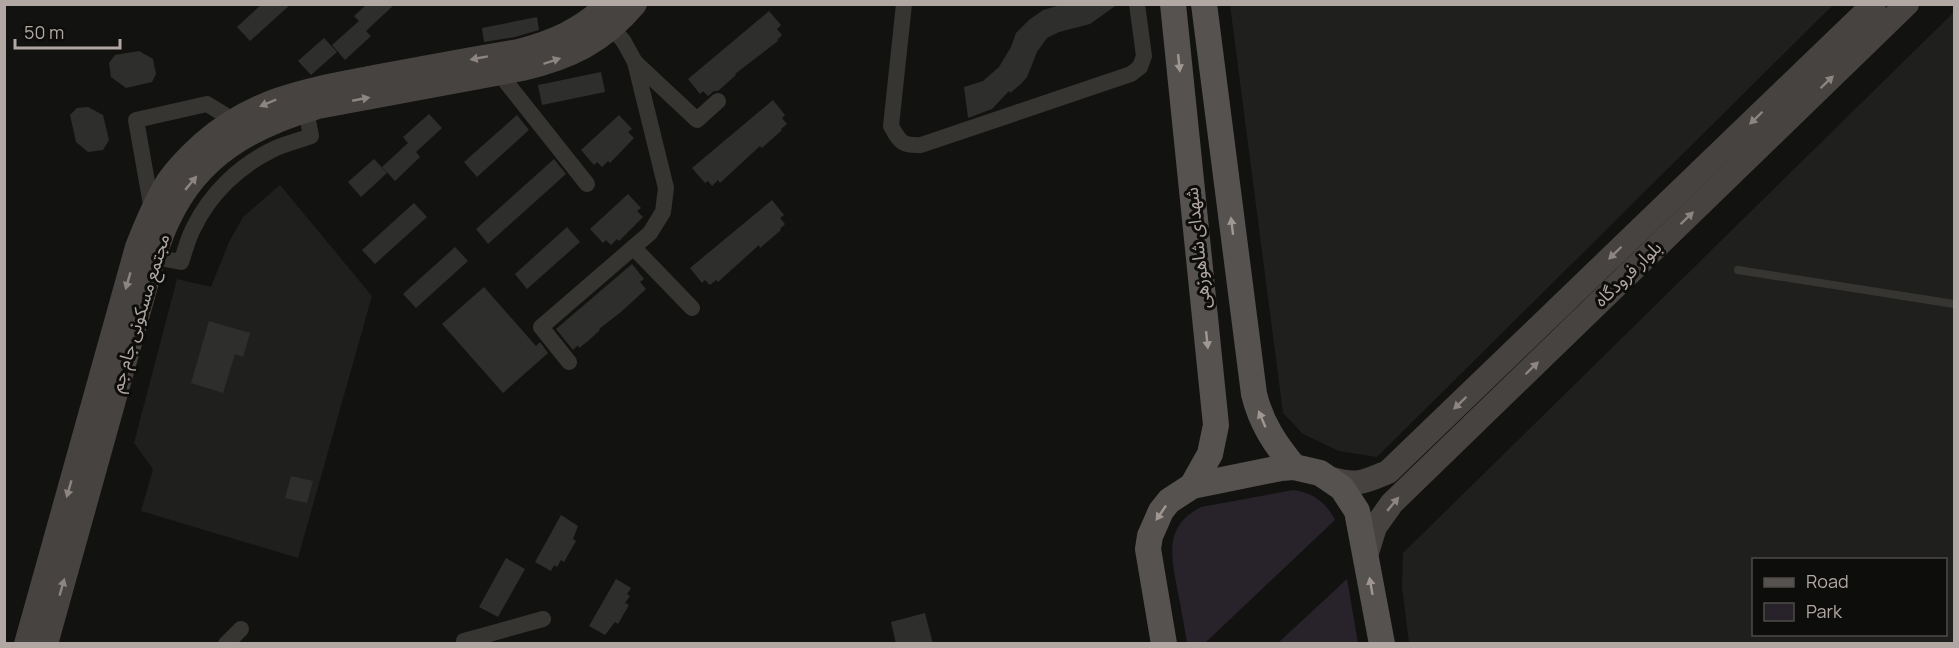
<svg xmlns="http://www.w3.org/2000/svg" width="1959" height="648" font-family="Manrope,'Noto Sans Arabic',sans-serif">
  <rect width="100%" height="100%" fill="#121211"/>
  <g fill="#1f1f1d" fill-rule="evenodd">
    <polygon points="1230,5 1230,4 1833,5 1377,457 1339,451 1303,434 1283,413"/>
    <path d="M1954,12V643H1409L1402,587L1403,553ZM1754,560H1946V634H1754Z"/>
    <polygon points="280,185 372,296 298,558 141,511 153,469 134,443 177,279 211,287 229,242 243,217"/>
  </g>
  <g fill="#28222a">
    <path d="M1293,490C1313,493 1326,502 1335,520L1205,643H1187C1184,625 1181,607 1177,588C1171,555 1164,526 1201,507Z"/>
    <polygon points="1347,579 1358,643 1278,643"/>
  </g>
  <g fill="#2e2e2c">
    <polygon points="262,4 291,4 250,41 237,27"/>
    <polygon points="367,4 395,4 366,31 371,36 345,60 332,45 359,21 354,16"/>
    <polygon points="1064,4 1118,4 1090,24 1059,32 1047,38 1037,52 1027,77 1021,84 1010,93 1009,91 992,109 968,118 964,87 983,81 999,67 1011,47 1016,33 1029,20 1043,10"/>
    <polygon points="769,11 781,25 777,29 782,35 777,40 778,41 735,74 736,75 718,91 714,91 708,96 703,91 700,94 688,79"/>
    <polygon points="537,17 539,30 515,37 484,42 482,28"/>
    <polygon points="324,38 337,52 311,75 298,61"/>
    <polygon points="139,51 153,59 156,74 152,82 126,88 111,77 109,63 115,55"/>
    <polygon points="601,72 605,92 542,105 538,85"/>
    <polygon points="773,100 785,115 782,118 787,124 781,129 782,130 762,148 760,146 720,183 718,180 712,186 708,181 705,183 692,168"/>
    <polygon points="88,107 103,115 109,140 103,150 88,152 76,142 70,115 77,108"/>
    <polygon points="429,114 442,128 416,152 420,157 395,181 382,167 408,143 403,137"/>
    <polygon points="517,115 529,130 477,177 464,162"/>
    <polygon points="619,115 632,129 628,132 634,138 610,163 608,161 602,167 597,162 594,165 581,150"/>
    <polygon points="374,159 387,173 361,197 348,182"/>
    <polygon points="554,159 566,174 488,244 476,229"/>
    <polygon points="628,194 641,208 637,211 643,217 619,241 617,239 611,245 606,240 603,243 590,229"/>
    <polygon points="772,200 784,215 780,218 785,224 780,229 781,230 760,248 759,245 718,282 716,280 710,285 705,280 702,283 690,268"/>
    <polygon points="414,203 427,217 375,264 362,250"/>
    <polygon points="567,227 580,242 527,289 515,274"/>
    <polygon points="455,247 468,261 416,308 403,294"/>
    <polygon points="632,264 644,279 640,282 646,289 621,312 599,329 600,330 588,341 579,348 578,345 573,350 556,329"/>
    <polygon points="484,287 536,346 540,342 548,353 503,393 442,324"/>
    <polygon points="209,321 250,333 243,357 235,354 223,393 191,383"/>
    <polygon points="291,476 313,481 307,503 285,498"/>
    <polygon points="561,515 578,526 573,539 576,541 564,562 561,560 557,567 554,565 551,571 535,562"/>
    <polygon points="506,558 525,569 498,617 479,607"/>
    <polygon points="616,579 631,588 627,594 630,596 625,603 629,605 618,624 615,622 605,635 589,626"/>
    <polygon points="925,613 933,644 896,644 891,622"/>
  </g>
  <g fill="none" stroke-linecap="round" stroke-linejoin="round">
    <polyline stroke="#373532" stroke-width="8" points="1738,270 1954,304"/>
    <g stroke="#373532" stroke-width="16">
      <path d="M904,4L891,126C900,142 902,146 921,145L1131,74L1140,67L1144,56L1137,4"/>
      <polyline points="635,62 697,120 718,101"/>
      <polyline points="499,73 587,184"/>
      <polyline points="152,210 136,120 207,104 233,120"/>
      <polyline points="634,248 692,308"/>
      <path d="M154,257L181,262C185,251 188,238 194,227C210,194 239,166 272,150C284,144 298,141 311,136L306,110"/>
      <polyline points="569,362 541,327 650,233 663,212 666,188 635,62 624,42 612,27"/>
      <polyline points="226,644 241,629"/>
      <polyline points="464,644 464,641 543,619"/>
    </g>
    <g stroke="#474341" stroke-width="24">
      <path d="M1332,479C1358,486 1364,482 1388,472L1874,4"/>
      <polyline points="1366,556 1375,527 1392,503 1907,4"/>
      <path d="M26,644L137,247C146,224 155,202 168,181C177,168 190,155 202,144C255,98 307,90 374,77C422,68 470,59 518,51C553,42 581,30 608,4"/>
      <path d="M46,644L155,253C160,242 163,230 169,219C199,154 253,126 318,107L522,69C569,58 603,42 635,4"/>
    </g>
    <g stroke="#56524f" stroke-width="26">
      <polyline points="1173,4 1216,425 1210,454 1192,486"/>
      <path d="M1204,4L1254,394C1261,423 1275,444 1294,467"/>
      <polyline points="1164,644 1148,549 1150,536 1161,511 1169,501 1192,486 1281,468 1294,467 1320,473 1342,488 1357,511 1382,644"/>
    </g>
  </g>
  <defs><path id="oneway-solid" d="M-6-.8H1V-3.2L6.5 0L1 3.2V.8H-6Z" transform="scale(1.5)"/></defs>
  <g fill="#8d8581">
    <use href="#oneway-solid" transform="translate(479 58) rotate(170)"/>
    <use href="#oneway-solid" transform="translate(552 61) rotate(-18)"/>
    <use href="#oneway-solid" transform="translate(1827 82) rotate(-44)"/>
    <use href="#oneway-solid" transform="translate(361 99) rotate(-11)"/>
    <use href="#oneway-solid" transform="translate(268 103) rotate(157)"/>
    <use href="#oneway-solid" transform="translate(1756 118) rotate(136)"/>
    <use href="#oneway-solid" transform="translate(191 183) rotate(-50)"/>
    <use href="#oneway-solid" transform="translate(1687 218) rotate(-44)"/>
    <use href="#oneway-solid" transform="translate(1615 253) rotate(136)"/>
    <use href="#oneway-solid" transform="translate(128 281) rotate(106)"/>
    <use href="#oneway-solid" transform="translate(1532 368) rotate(-44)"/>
    <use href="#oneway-solid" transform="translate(1460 403) rotate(136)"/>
    <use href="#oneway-solid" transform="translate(69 489) rotate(106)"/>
    <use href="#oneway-solid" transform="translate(1393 504) rotate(-50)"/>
    <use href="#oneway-solid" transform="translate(62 587) rotate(-74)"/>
  </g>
  <g fill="#a09792">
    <use href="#oneway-solid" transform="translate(1179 63) rotate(84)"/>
    <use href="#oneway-solid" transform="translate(1232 226) rotate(-97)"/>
    <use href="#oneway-solid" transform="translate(1207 340) rotate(84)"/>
    <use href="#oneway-solid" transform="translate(1262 419) rotate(-113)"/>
    <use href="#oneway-solid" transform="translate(1161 513) rotate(124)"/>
    <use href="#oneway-solid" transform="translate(1371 586) rotate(-100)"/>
  </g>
  <g text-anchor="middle" stroke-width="6" stroke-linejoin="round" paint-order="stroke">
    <g font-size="18" fill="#b2a8a3" stroke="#0d0d0c">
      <text transform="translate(1198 248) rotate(-96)" y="6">شهدای شاهوزهی</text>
      <text transform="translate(1628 274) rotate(-44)" y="6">بلوار فرودگاه</text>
      <text transform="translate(140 313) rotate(-73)" y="6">مجتمع مسکونی جام جم</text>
    </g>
  </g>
  <rect width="1959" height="648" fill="none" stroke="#b2a8a3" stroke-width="12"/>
  <rect x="1752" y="558" width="195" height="78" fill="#0d0d0c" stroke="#4f4b48" stroke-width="1.5"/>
  <rect x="1764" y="578" width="30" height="9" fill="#56524f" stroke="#4f4b48" stroke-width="1.5"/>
  <text x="1806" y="588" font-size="18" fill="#b2a8a3">Road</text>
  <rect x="1764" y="603" width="30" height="18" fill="#28222a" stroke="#4f4b48" stroke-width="1.5"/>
  <text x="1806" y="618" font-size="18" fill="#b2a8a3">Park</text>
  <path d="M15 39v9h105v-9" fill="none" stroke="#b2a8a3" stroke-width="3"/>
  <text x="24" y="39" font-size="18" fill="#b2a8a3" stroke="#0d0d0c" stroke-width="4.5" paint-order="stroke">50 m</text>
</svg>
